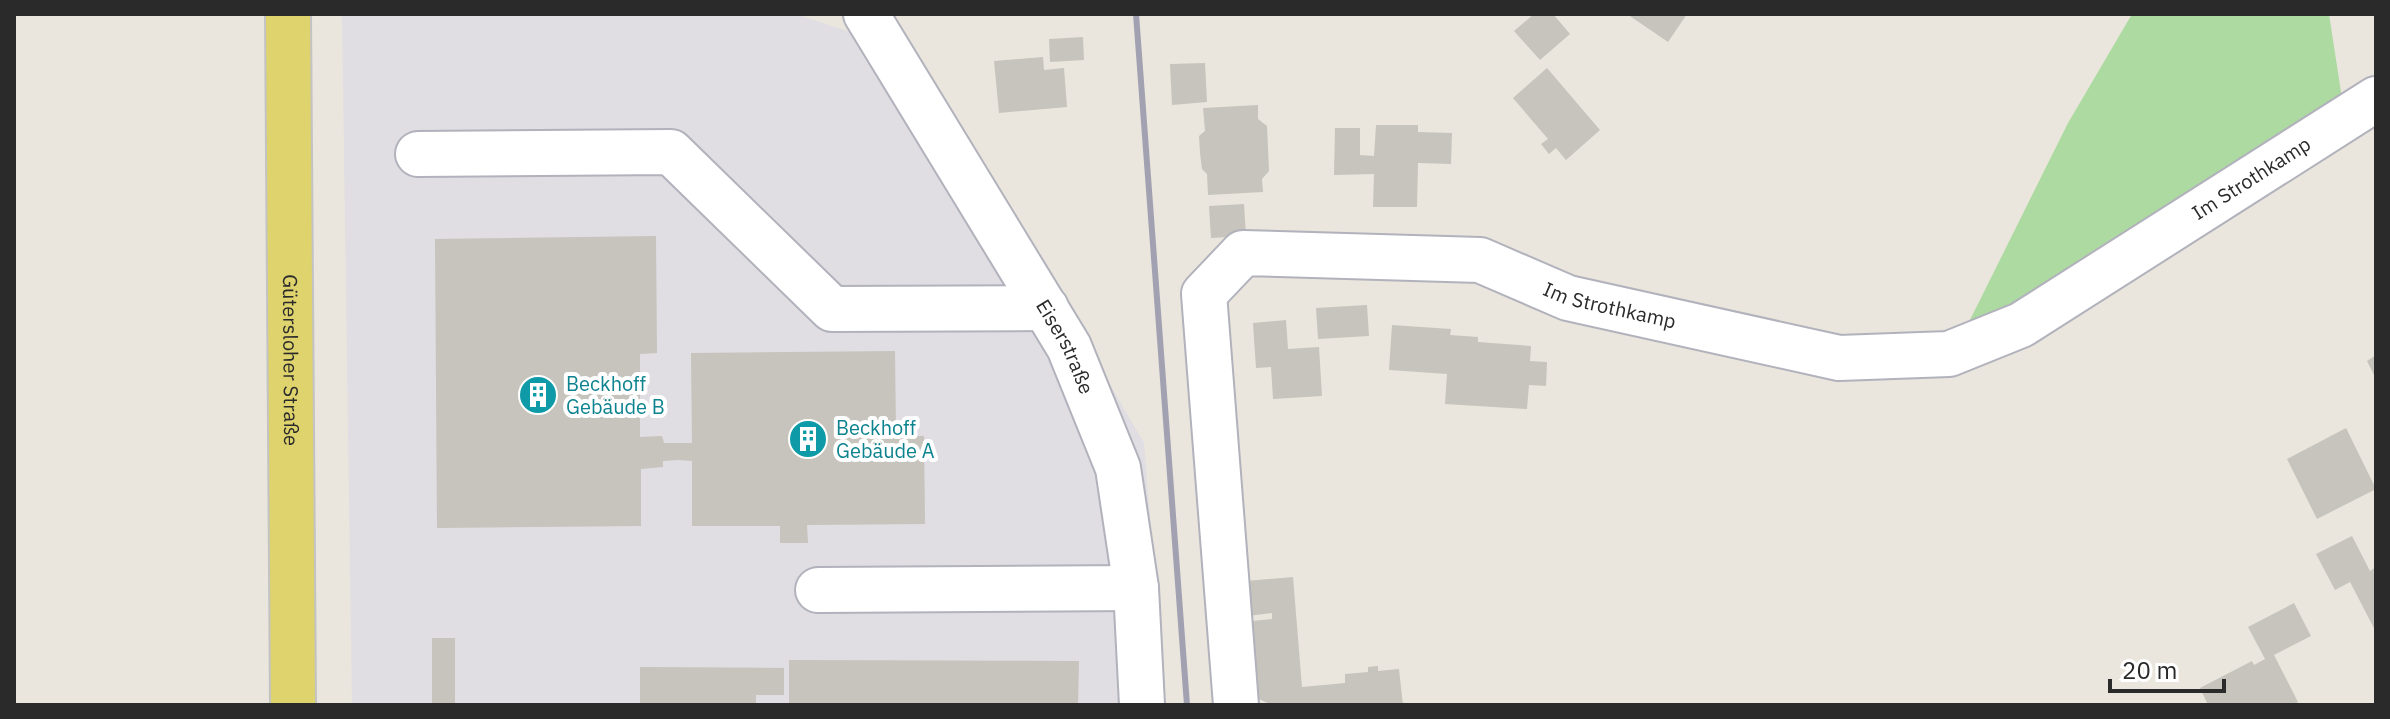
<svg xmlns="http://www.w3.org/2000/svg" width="2390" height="719" font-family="'IBM Plex Sans',sans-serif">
  <rect width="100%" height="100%" fill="#eae6dd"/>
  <polygon fill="#e0dde3" points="342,14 795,14 918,54 1144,443 1165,705 352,705"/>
  <polygon fill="#addaa1" points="2132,14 2329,14 2343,105 2022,310 1965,330 2068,123"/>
  <g fill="#c6c4bc">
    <polygon points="1534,14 1553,14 1570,34 1540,60 1514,31"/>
    <polygon points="1627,14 1687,14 1668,42"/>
    <polygon points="1083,37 1084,60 1050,62 1049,39"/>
    <polygon points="1043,57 1044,70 1064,68 1067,107 999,113 994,61"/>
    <polygon points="1205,63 1207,102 1172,105 1170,64"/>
    <polygon points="1547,68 1600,130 1566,160 1556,148 1549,154 1541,144 1548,139 1513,98"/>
    <polygon points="1258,105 1258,119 1267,126 1269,171 1262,179 1263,192 1208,195 1207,174 1202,169 1200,153 1199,136 1205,131 1203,108"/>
    <polygon points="1376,125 1418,125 1418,132 1452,133 1451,164 1418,163 1417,207 1373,207 1374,174 1334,175 1335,128 1360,128 1360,155 1374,156"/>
    <polygon points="1244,204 1246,236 1211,238 1209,206"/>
    <polygon points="656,236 657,353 640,354 640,437 662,436 664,443 692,443 691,353 895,351 896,436 924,436 925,524 807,525 808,543 780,543 780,526 692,526 692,461 678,460 663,461 663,467 641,469 641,526 437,528 435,239"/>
    <polygon points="1367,305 1369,336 1318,339 1316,308"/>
    <polygon points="1286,320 1288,349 1319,347 1322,396 1273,399 1271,367 1256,368 1253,323"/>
    <polygon points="1392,325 1451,329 1450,335 1478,337 1478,342 1531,346 1530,361 1547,362 1546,386 1529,385 1527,409 1445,404 1447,374 1389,370"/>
    <polygon points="2376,355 2376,379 2367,361"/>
    <polygon points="2346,428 2376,489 2317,519 2287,459"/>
    <polygon points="2352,536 2370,571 2376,567 2376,632 2350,582 2335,590 2316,554"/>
    <polygon points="1293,577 1302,687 1345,683 1345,674 1368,672 1368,667 1378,666 1378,671 1399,669 1403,705 1272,705 1259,699 1252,621 1272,619 1272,613 1248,616 1245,581"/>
    <polygon points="2294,603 2311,636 2274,655 2298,702 2293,705 2208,705 2200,688 2252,661 2254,665 2265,659 2248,627"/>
    <rect x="432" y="638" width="23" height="67"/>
    <polygon points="789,660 1079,661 1078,705 789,705"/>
    <polygon points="640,667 784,668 784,695 756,695 756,705 640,705"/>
  </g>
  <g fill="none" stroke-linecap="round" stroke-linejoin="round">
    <g stroke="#b1b2bc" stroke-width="48">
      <g id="minor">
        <path id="s1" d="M866,14L1069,347L1118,468L1136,588L1142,705"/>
        <polyline points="418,154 671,152 832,309 1046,308"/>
        <polyline points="818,590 1136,588"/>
        <path id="s2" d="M1236,705L1204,294L1243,253L1480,260L1568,298L1839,358L1949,354L2021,325L2376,99"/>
      </g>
    </g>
    <g stroke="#c3c3c3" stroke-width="48">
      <g id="major">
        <path id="s3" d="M288,14L293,705"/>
      </g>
    </g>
    <use href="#minor" stroke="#fff" stroke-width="44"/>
    <use href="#major" stroke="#dfd36e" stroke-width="44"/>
    <polyline stroke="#a1a1b2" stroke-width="6" points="1136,14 1187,705"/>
  </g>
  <defs>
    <g id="building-disc" transform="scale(2)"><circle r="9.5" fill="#0f9aa8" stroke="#fff"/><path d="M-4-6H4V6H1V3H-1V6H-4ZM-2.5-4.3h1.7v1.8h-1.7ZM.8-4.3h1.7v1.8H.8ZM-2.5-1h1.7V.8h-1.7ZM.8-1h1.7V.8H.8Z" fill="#fff"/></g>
  </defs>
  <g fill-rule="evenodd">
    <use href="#building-disc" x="538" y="395"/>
    <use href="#building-disc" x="808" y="439"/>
  </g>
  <g text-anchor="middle" stroke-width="8" stroke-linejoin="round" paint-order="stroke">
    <g font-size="20" fill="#2a2a2a" stroke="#fff">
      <text dy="7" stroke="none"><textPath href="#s2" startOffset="1540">Im Strothkamp</textPath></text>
      <text dy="7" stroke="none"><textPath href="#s2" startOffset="844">Im Strothkamp</textPath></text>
      <text dy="7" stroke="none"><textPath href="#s1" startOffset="388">Eiserstraße</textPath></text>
      <text dy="7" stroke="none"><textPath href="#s3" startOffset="346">Gütersloher Straße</textPath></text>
    </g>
    <g font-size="20" fill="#0d838f" stroke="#fff" text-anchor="start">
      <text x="566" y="391">Beckhoff<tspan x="566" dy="23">Gebäude B</tspan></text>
      <text x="836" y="435">Beckhoff<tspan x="836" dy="23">Gebäude A</tspan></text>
    </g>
  </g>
  <rect width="2390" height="719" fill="none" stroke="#2a2a2a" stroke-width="32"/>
  <path d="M2110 679v12h114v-12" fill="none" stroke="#2a2a2a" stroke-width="4"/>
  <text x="2122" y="679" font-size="24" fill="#2a2a2a" stroke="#ffffff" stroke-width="6" paint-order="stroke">20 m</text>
</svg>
